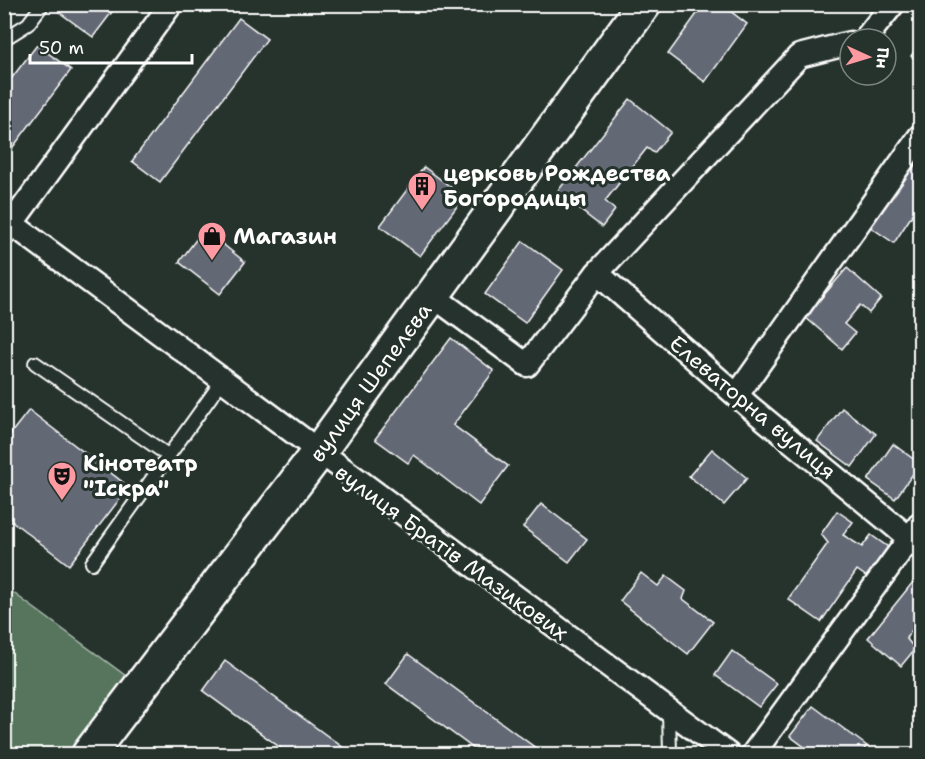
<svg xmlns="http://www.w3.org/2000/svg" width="925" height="759" font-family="'Shantell Sans',sans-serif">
  <rect width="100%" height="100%" fill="#26332d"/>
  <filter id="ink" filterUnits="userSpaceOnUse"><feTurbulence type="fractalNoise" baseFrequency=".0167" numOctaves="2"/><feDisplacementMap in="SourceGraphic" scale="12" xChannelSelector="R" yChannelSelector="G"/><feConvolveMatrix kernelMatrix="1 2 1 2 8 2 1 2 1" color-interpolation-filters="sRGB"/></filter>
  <g filter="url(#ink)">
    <polygon fill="#57745c" stroke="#abbaae" stroke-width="1.5" points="4,586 126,676 68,754 5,754"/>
    <g fill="#646875" stroke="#fff" stroke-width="1.5">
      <polygon points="65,4 118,4 93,37 59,12"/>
      <polygon points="704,4 721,4 747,24 705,82 668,54"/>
      <polygon points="239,18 267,39 160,182 132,161"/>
      <polygon points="920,43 920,63 911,56"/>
      <polygon points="37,45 71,70 4,159 4,88"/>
      <polygon points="630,99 671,132 654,153 647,148 605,201 615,210 602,227 557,192"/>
      <polygon points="912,162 920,168 920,203 894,243 869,226"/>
      <polygon points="424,167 464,197 420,256 380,226"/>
      <polygon points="204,229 245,262 220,294 179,262"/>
      <polygon points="523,241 563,270 525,323 485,294"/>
      <polygon points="847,268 881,298 869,313 860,305 844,324 855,333 842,349 805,317"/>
      <polygon points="451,338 494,371 453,425 508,466 479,505 414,455 408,463 375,439"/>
      <polygon points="842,408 876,434 852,467 817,441"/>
      <polygon points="29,410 129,487 69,565 4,515 4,442"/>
      <polygon points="893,444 920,464 895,499 868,480"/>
      <polygon points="712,449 747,478 724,505 689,476"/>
      <polygon points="541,504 587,539 569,562 523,527"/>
      <polygon points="837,511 853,522 843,535 862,547 871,535 888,547 867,577 857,570 821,622 788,599 828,543 821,534"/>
      <polygon points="641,573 658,586 666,576 686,591 683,599 713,622 688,654 620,601"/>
      <polygon points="913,582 920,588 920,620 906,638 915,649 901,666 868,638"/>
      <polygon points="732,651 777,684 759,707 715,675"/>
      <polygon points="408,654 544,754 481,754 386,684"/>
      <polygon points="225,661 352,754 289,754 203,691"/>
      <polygon points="813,706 867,746 860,754 814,754 790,736"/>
    </g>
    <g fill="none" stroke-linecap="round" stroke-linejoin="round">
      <g stroke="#fff" stroke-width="16">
        <g id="lane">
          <polyline points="4,39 28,24 43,4"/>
          <polyline points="35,363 169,456"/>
          <polyline points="92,563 222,381"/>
          <polyline points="669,711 670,754"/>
        </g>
      </g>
      <g stroke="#fff" stroke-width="27">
        <g id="street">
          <polyline points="865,39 893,4"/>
          <polyline points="4,218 728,754"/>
          <polyline points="4,234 171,4"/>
          <polyline points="597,273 751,408 920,547"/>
          <polyline points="433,296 527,365 597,273 799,56 850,43"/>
          <polyline points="737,395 920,136"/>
          <polyline points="753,754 920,524"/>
        </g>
      </g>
      <g stroke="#fff" stroke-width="38">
        <polyline id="secondary" points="89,754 318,453 644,4"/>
      </g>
      <use href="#lane" stroke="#26332d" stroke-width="12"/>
      <use href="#street" stroke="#26332d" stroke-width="22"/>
      <use href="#secondary" stroke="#26332d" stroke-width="33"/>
    </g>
  </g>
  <defs>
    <g id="building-pin" transform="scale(1.5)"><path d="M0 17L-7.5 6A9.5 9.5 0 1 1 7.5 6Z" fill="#ff9aa2" stroke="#26332d"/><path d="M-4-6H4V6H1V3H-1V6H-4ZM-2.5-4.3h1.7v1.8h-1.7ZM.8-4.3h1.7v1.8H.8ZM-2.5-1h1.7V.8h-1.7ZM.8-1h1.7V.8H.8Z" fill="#111"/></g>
    <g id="shop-pin" transform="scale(1.5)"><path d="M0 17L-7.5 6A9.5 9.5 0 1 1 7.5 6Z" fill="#ff9aa2" stroke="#26332d"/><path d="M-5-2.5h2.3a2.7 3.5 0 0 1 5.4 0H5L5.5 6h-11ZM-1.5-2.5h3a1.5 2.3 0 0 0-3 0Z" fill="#111"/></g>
    <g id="theatre-pin" transform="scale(1.5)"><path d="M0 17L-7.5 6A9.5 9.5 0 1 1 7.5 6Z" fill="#ff9aa2" stroke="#26332d"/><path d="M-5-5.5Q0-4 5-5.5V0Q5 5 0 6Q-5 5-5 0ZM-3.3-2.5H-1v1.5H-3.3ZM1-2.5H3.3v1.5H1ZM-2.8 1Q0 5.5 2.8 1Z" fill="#111"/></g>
  </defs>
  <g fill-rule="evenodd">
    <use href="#building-pin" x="422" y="186"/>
    <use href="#shop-pin" x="212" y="236"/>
    <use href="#theatre-pin" x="62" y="476"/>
  </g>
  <g text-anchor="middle" stroke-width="6" stroke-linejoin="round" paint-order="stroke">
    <g font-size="22" font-weight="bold" fill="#fff" stroke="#26332d" text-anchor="start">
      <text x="443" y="181">церковь Рождества<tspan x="443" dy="25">Богородицы</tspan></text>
      <text x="233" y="244">Магазин</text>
      <text x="83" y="471">Кінотеатр<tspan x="83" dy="25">"Іскра"</tspan></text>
    </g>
    <g font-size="22" fill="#fff" stroke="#26332d">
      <text transform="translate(370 382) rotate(-54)" y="8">вулиця Шепелєва</text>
      <text transform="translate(753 407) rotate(40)" y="8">Елеваторна вулиця</text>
      <text transform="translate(452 552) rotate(36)" y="8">вулиця Братів Мазикових</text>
    </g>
  </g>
  <rect width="925" height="759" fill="none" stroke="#26332d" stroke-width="24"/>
  <rect x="12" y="12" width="901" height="735" fill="none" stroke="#fff" stroke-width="2" filter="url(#ink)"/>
  <g transform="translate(868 57) rotate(94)"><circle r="28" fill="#26332d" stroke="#7d8581" stroke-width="1.5"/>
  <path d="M0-4.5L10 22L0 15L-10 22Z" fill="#ff9aa2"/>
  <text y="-9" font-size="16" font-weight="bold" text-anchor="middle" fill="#ffffff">Пн</text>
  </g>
  <path d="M30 54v9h162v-9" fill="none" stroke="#ffffff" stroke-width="3"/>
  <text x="39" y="54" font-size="18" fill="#ffffff" stroke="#26332d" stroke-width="4.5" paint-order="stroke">50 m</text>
</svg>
